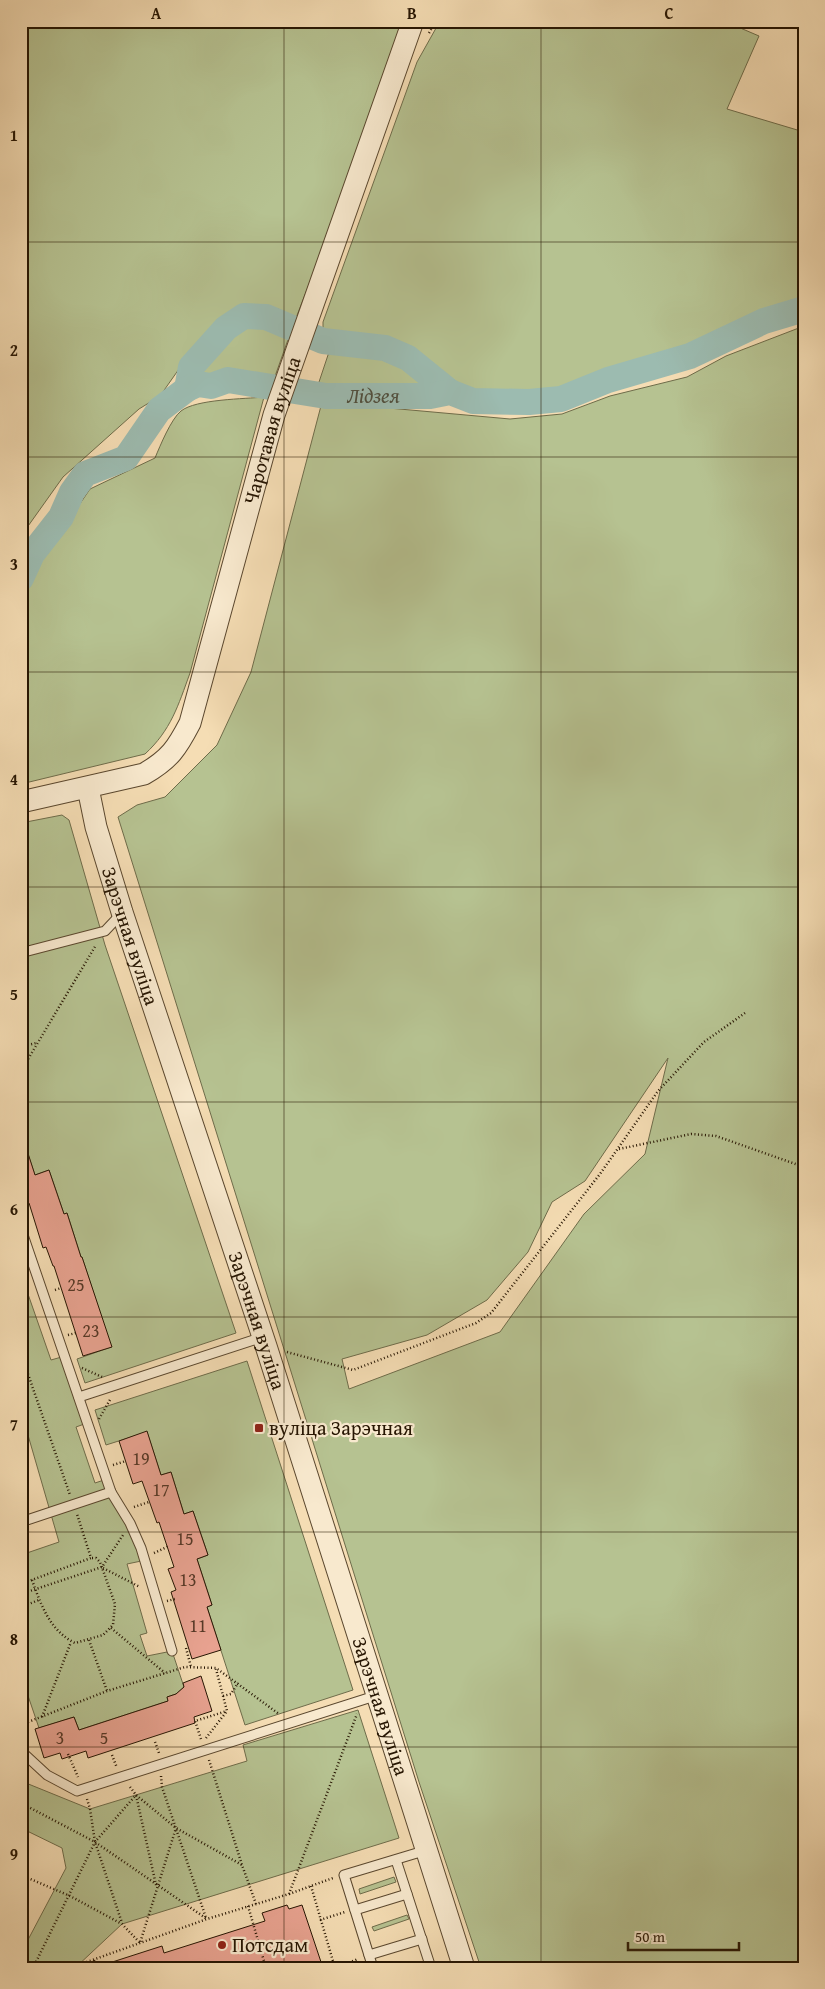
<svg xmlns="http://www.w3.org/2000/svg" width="825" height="1989" font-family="'Gentium Book Plus',serif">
  <rect width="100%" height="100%" fill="#f5ddb4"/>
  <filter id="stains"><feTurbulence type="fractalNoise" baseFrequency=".004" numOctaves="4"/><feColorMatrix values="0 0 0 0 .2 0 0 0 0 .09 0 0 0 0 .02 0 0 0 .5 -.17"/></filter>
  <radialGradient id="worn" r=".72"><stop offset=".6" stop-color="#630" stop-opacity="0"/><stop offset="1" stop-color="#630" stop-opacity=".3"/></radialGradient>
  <g fill="#b6c291" stroke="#6e6c4a" fill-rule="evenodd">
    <polygon points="21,21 403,21 343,197 296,318 278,309 255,308 235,310 205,339 179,369 160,396 139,409 63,477 21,536"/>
    <polygon points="440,21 724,21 759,36 727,109 804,132 804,305 785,310 643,369 610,373 559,392 520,396 474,394 453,387 392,340 341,333 323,334 323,322 417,62"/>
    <polygon points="246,320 266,322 290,334 273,382 227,377 211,382 191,384 195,369 230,331"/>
    <path d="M804,326V1968H481L419,1782L118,817L137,805L165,797L217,745L251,672L322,402L510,419L562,414L610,396L687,377L726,356ZM668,1058L645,1154L584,1214L500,1332L349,1389L342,1359L427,1335L487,1300L528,1252L552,1202L585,1181Z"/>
    <polygon points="330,349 384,360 419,376 429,391 317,388"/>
    <path d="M264,397L190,673C178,706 171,730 145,754L21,784V609L35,570L90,489L155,458C160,446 171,419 181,411C196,399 245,399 264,397Z"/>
    <polygon points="62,815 69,820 105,945 236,1333 85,1383 77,1359 111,1347 82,1257 81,1257 67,1213 64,1214 49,1170 35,1175 21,1134 21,823"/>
    <polygon points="21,1274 51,1360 65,1356 87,1423 76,1427 95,1483 107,1479 146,1560 127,1564 147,1633 140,1635 147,1656 172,1651 184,1687 176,1694 167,1697 168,1701 79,1730 74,1717 39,1728 24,1684 21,1684 21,1555 59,1542 21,1411"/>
    <polygon points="247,1361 353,1690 245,1725 207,1607 212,1605 197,1559 208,1555 193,1511 184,1514 171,1472 161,1475 147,1432 106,1445 95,1410"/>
    <polygon points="358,1710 399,1838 122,1924 75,1968 21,1968 21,1953 66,1868 62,1848 21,1828 21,1781 90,1809 247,1761 243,1745"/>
    <polygon points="394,1877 396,1882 360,1894 359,1889"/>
    <polygon points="407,1915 409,1919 374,1931 372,1927"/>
  </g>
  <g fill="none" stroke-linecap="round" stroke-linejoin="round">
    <g stroke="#9cbbb0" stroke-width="26">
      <polyline points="187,389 191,367 226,328 244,316 266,317 323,341 385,348 408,358 450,392"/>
      <path id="s1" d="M21,578L32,554L61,517L72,492L85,474L126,458L159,410L187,389L198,384L211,386L228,380L326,396H430L450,392L473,401L529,402L561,399L608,380L690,356L764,321L804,309"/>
    </g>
  </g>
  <g fill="#e8a290" stroke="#261502">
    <polygon points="24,1141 35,1175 49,1170 64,1214 67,1213 81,1257 82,1257 112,1347 83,1356 54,1266 53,1266 46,1247 43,1248 29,1203 21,1206 21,1142"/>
    <polygon points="147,1431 161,1475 171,1472 184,1514 193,1511 208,1555 197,1559 212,1605 207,1607 221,1650 192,1659 171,1592 176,1590 168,1569 174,1567 159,1522 157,1523 142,1481 133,1484 119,1441"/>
    <polygon points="201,1676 212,1711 194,1717 195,1723 88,1758 86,1751 62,1759 60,1753 44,1758 35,1729 74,1717 79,1730 168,1701 167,1697 176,1694 184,1687 183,1683"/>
    <polygon points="287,1905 289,1909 302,1905 323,1968 103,1968 103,1965 162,1946 164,1953 265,1921 262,1913"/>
  </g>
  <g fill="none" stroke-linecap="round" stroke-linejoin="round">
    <g stroke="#5a472e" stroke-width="11">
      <g id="service">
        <polyline points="28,951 105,931 121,914"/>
        <polyline points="21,1229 111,1492 130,1523 141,1548 172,1651"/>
        <polyline points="79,1397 263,1337"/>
        <polyline points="21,1522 111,1492"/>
        <polyline points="21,1751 47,1775 77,1791 378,1695"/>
        <polyline points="396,1860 431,1968"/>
        <polyline points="355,1910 407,1894"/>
        <polyline points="369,1955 422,1939"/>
        <polyline points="373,1968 344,1875 427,1850"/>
      </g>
    </g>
    <g stroke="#5a472e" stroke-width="23">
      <g id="tertiary">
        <path id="s2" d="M88,788L96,827L122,912L266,1346L464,1968"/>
        <path id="s3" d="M21,802L144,774C170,759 177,748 190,723L274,415L413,21"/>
      </g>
    </g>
    <g stroke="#261502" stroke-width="2.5" stroke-dasharray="1 2.5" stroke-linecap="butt">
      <polyline points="429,33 436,21"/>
      <polyline points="21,1047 36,1043"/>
      <polyline points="21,1071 96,945"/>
      <polyline points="619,1149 691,1134 716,1136 804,1167"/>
      <polyline points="21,1207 26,1204"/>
      <polyline points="21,1289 29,1286"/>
      <polyline points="55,1290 61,1288"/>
      <polyline points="68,1335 76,1333"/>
      <polyline points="287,1352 353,1370 476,1323 491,1313 600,1174 658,1091 704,1042 745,1013"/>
      <polyline points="21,1354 70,1495"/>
      <polyline points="82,1368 102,1377"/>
      <polyline points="99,1419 111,1398"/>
      <polyline points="113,1465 126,1461"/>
      <polyline points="134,1507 149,1502"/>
      <polyline points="154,1553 169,1546"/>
      <polyline points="103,1568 140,1587"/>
      <path d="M32,1580C41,1605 50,1631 75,1643L103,1635L113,1625L115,1604L100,1562L96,1558H91"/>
      <polyline points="21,1584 91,1558 77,1514"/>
      <polyline points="21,1594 102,1567 123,1535"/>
      <polyline points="167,1601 175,1599"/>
      <polyline points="21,1607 39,1600"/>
      <polyline points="111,1628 165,1673"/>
      <polyline points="89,1640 107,1691"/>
      <polyline points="186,1648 191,1667"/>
      <polyline points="223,1696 231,1694 238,1683"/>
      <polyline points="42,1717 71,1642"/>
      <polyline points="28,1722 107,1691 185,1667 216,1668 279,1714"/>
      <polyline points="206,1738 227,1711 216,1669"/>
      <polyline points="201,1739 195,1721 227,1711"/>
      <polyline points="155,1742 159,1753"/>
      <polyline points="68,1754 78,1777"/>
      <polyline points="112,1755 117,1768"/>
      <polyline points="209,1760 242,1865 256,1904"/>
      <polyline points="161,1776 162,1787 206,1918"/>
      <polyline points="130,1787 136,1795 156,1885"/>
      <polyline points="87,1799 90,1809 95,1842 122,1923"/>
      <polyline points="21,1803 95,1842 207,1919"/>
      <polyline points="21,1875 70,1896 122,1924 140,1943 176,1828"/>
      <polyline points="311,1886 335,1968"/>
      <polyline points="289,1894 333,1878"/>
      <polyline points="248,1906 266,1968"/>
      <polyline points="320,1920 345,1912"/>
      <polyline points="94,1960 96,1968"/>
      <polyline points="33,1968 95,1842 136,1795 176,1828 242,1865"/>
      <polyline points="70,1968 207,1919 289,1894 357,1714"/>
      <polyline points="336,1968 358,1959"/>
    </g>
    <use href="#service" stroke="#f8e9ce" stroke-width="9"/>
    <use href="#tertiary" stroke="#f8e9ce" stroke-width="21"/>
  </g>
  <path fill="none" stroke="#261502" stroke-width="1" stroke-opacity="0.55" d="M284,21V1968M541,21V1968M21,242H804M21,457H804M21,672H804M21,887H804M21,1102H804M21,1317H804M21,1532H804M21,1747H804"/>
  <g fill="#8f2418" stroke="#f8e9ce" stroke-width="2">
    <rect x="254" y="1423" width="10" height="10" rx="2.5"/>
    <circle cx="222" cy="1945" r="5"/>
  </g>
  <g text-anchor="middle" stroke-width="4.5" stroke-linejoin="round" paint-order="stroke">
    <g font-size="18" fill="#563826">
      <text x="76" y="1291">25</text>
      <text x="91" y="1337">23</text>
      <text x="141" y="1465">19</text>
      <text x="161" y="1496">17</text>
      <text x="185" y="1545">15</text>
      <text x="188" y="1586">13</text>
      <text x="198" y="1632">11</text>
      <text x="60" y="1744">3</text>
      <text x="104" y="1744">5</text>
    </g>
    <g font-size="20" fill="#261502" stroke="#f8e9ce">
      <text dy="7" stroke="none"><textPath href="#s3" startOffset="500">Чаротавая вуліца</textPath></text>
      <text dy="7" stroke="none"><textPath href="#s2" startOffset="154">Зарэчная вуліца</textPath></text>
      <text dy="7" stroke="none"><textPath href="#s2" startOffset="559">Зарэчная вуліца</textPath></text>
      <text dy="7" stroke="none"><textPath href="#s2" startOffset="964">Зарэчная вуліца</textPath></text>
    </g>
    <g font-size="20" fill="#261502" stroke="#f8e9ce" text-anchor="start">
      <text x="269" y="1435">вуліца Зарэчная</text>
      <text x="232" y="1952">Потсдам</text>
    </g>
    <g font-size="21" font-style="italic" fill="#4f4f3f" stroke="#f8e9ce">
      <text dy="7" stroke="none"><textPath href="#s1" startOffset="450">Лідзея</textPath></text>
    </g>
  </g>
  <rect width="825" height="1989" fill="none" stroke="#f5ddb4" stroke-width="55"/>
  <path d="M628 1942v8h111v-8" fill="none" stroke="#261502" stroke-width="2.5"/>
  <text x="635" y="1942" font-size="15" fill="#261502" stroke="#f8e9ce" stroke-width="4" paint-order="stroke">50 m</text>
  <rect x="28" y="28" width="770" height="1934" fill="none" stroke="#261502" stroke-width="2"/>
  <g font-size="16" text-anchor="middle" font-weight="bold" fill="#261502">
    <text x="156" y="19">A</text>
    <text x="412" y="19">B</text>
    <text x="669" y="19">C</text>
    <text x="14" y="141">1</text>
    <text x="14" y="356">2</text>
    <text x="14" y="570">3</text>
    <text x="14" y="785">4</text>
    <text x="14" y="1000">5</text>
    <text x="14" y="1215">6</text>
    <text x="14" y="1430">7</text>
    <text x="14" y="1645">8</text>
    <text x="14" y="1860">9</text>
  </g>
  <rect width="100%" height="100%" filter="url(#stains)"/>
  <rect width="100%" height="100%" fill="url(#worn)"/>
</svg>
